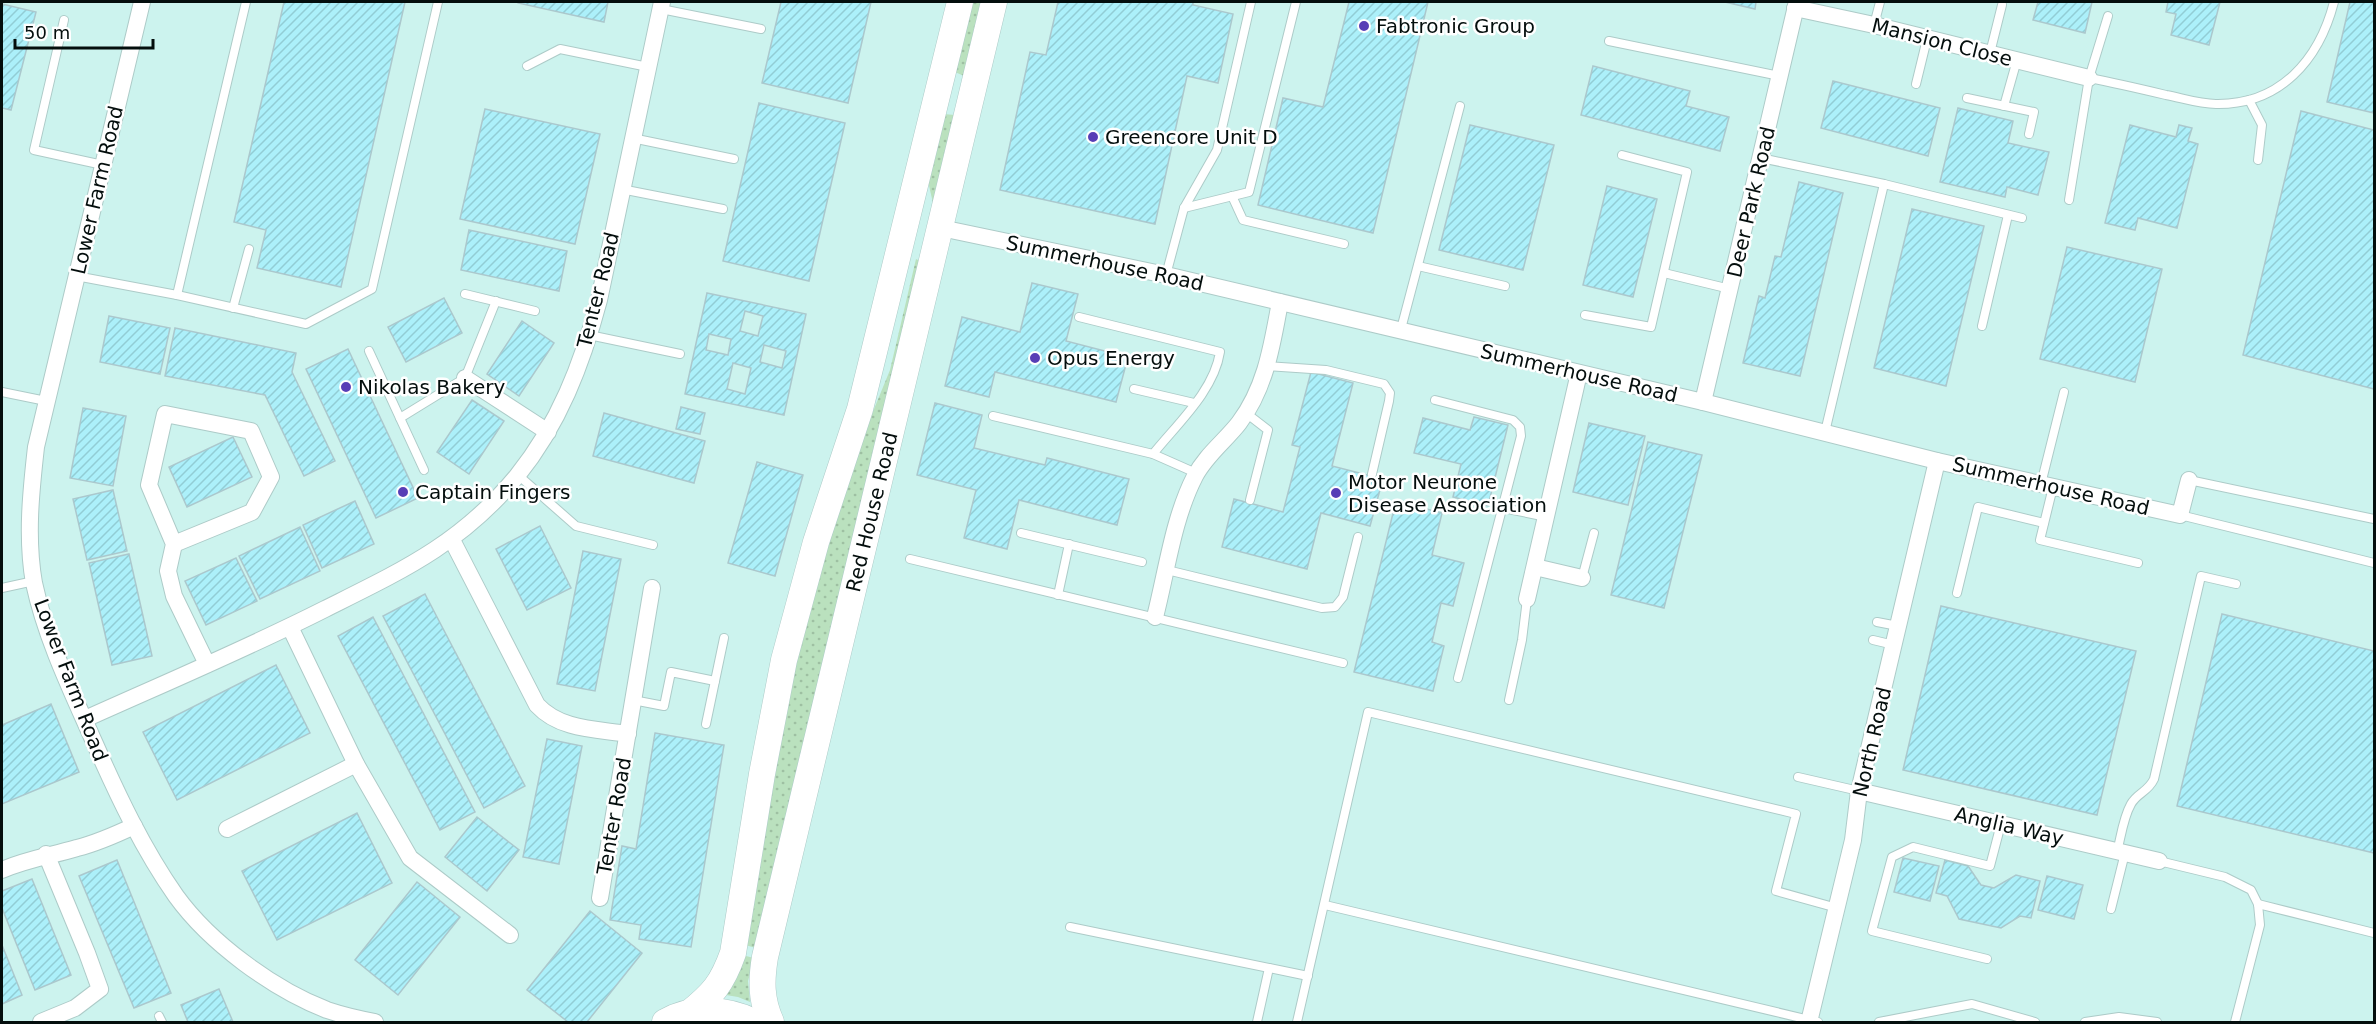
<svg xmlns="http://www.w3.org/2000/svg" width="2376" height="1024" font-family="'DejaVu Sans',sans-serif">
  <defs>
    <pattern id="grass-dots" width="8" height="8" patternUnits="userSpaceOnUse" patternTransform="scale(1.5)"><rect width="8" height="8" fill="#bae1be"/><path d="M2 2h.1M6 6h.1" fill="none" stroke="#9ec0a2" stroke-width="1.8" stroke-linecap="round"/></pattern>
    <pattern id="building-hatch" width="6" height="6" patternUnits="userSpaceOnUse" patternTransform="scale(1.5)"><rect width="6" height="6" fill="#acf0fa"/><path d="M-1 1l2-2M0 6l6-6M5 7l2-2" fill="none" stroke="#92cdd5"/></pattern>
  </defs>
  <rect width="100%" height="100%" fill="#e0fefb"/>
  <rect fill="#ccf3ee" x="2" y="2" width="2372" height="1020"/>
  <g fill="url(#grass-dots)">
    <polygon points="971,2 983,2 964,76 955,72"/>
    <polygon points="943,114 955,115 933,203 927,177"/>
    <polygon points="916,259 920,261 756,948 745,945 787,702 811,604 856,453 890,370"/>
    <polygon points="742,955 754,958 748,981 750,1002 738,997 726,995"/>
  </g>
  <g fill="url(#building-hatch)" stroke="#abc8cd" stroke-width="1.5" fill-rule="evenodd">
    <polygon points="284,2 405,2 341,287 257,268 266,230 234,222"/>
    <polygon points="518,2 608,2 604,22 518,3"/>
    <polygon points="781,2 871,2 848,103 762,83"/>
    <polygon points="1058,2 1193,2 1193,5 1233,14 1218,83 1187,76 1155,224 1000,190 1030,52 1046,55"/>
    <polygon points="1349,2 1428,2 1373,233 1258,205 1283,98 1323,107"/>
    <polygon points="1725,2 1756,2 1755,9"/>
    <polygon points="2038,2 2092,2 2085,33 2033,20"/>
    <polygon points="2168,2 2220,2 2209,45 2171,35 2176,14 2166,12"/>
    <polygon points="2350,2 2374,2 2374,113 2327,102"/>
    <polygon points="2,4 36,12 11,110 2,108"/>
    <polygon points="1593,66 1690,91 1686,106 1729,117 1720,151 1581,115"/>
    <polygon points="1833,81 1940,108 1928,156 1821,128"/>
    <polygon points="759,103 845,123 809,281 723,261"/>
    <polygon points="1958,108 2013,121 2008,143 2049,152 2038,195 2007,187 2005,197 1940,182"/>
    <polygon points="485,109 600,134 575,244 460,219"/>
    <polygon points="2301,111 2374,130 2374,389 2243,355"/>
    <polygon points="1470,125 1554,145 1523,270 1439,250"/>
    <polygon points="2130,125 2176,137 2179,125 2192,128 2188,141 2198,144 2177,228 2138,218 2135,230 2105,223"/>
    <polygon points="1799,182 1843,193 1800,376 1743,363 1759,296 1765,298 1775,256 1781,257"/>
    <polygon points="1607,186 1657,199 1633,297 1583,285"/>
    <polygon points="1912,209 1984,226 1946,386 1874,368"/>
    <polygon points="469,230 567,251 559,291 461,270"/>
    <polygon points="2067,247 2162,269 2135,382 2040,359"/>
    <polygon points="1032,283 1078,294 1066,341 1128,357 1116,402 995,372 989,397 945,386 962,317 1020,332"/>
    <path d="M707,293L806,314L784,415L685,394ZM745,311L763,316L758,336L740,331ZM709,334L731,339L728,355L706,350ZM764,345L786,351L782,368L760,362ZM733,363L751,368L745,394L727,389Z"/>
    <polygon points="444,298 462,333 406,362 388,327"/>
    <polygon points="109,316 170,328 160,374 100,362"/>
    <polygon points="522,321 554,343 519,396 487,374"/>
    <polygon points="175,328 296,353 292,372 335,461 304,476 265,395 165,376"/>
    <polygon points="348,349 418,498 376,518 306,369"/>
    <polygon points="1311,372 1353,383 1332,466 1383,479 1370,526 1321,513 1307,569 1222,547 1234,499 1283,512 1300,447 1292,445"/>
    <polygon points="472,400 504,421 469,474 437,452"/>
    <polygon points="935,403 982,415 974,448 1045,465 1047,458 1129,479 1117,525 1019,500 1007,549 964,538 976,490 917,475"/>
    <polygon points="681,407 705,413 700,434 676,429"/>
    <polygon points="83,408 126,416 113,486 70,478"/>
    <polygon points="604,413 705,441 694,483 593,456"/>
    <polygon points="1474,417 1508,425 1488,506 1453,497 1461,464 1414,453 1423,418 1470,430"/>
    <polygon points="1589,423 1645,436 1628,505 1573,492"/>
    <polygon points="233,437 252,477 187,507 169,467"/>
    <polygon points="1648,442 1702,455 1664,608 1611,595"/>
    <polygon points="757,462 803,475 775,576 728,563"/>
    <polygon points="113,490 127,551 87,560 73,499"/>
    <polygon points="355,501 374,544 322,568 303,525"/>
    <polygon points="1396,501 1442,513 1432,555 1464,563 1453,606 1441,603 1432,642 1444,646 1433,691 1354,672"/>
    <polygon points="540,526 571,588 527,610 496,549"/>
    <polygon points="300,527 320,571 260,599 239,556"/>
    <polygon points="583,551 621,559 595,691 557,684"/>
    <polygon points="129,554 152,656 112,665 89,563"/>
    <polygon points="236,558 257,601 206,625 185,581"/>
    <polygon points="425,594 525,786 484,808 383,616"/>
    <polygon points="1941,606 2136,651 2097,815 1903,770"/>
    <polygon points="2222,614 2374,651 2374,853 2177,806"/>
    <polygon points="373,617 475,812 440,830 338,636"/>
    <polygon points="276,665 310,733 177,800 143,732"/>
    <polygon points="51,704 79,772 2,804 2,725"/>
    <polygon points="655,733 724,745 691,947 639,939 641,925 610,920 622,846 636,849"/>
    <polygon points="547,739 582,746 559,864 523,857"/>
    <polygon points="357,813 392,883 277,940 242,871"/>
    <polygon points="477,817 519,850 487,891 445,857"/>
    <polygon points="1903,858 1939,866 1930,901 1894,892"/>
    <polygon points="117,860 171,993 134,1008 79,876"/>
    <polygon points="1945,860 1968,866 1981,885 1994,888 2016,875 2040,881 2031,918 2020,916 2001,928 1959,919 1947,896 1936,893"/>
    <polygon points="2047,876 2083,885 2074,919 2038,910"/>
    <polygon points="32,879 71,975 35,990 2,908 2,891"/>
    <polygon points="417,882 460,917 398,995 355,960"/>
    <polygon points="590,911 642,953 587,1022 568,1022 527,990"/>
    <polygon points="2,945 22,995 2,1004"/>
    <polygon points="219,989 233,1022 188,1022 181,1005"/>
  </g>
  <g fill="none" stroke-linecap="round" stroke-linejoin="round">
    <g stroke="#adcbc8" stroke-width="10">
      <g id="lane">
        <polyline points="661,9 761,29"/>
        <polyline points="64,20 34,150 103,165"/>
        <polyline points="1874,25 1880,2"/>
        <polyline points="1609,41 1780,76"/>
        <polyline points="1990,53 2002,5"/>
        <polyline points="527,66 560,49 648,67"/>
        <path d="M2089,78C2115,83 2141,89 2166,95C2182,98 2199,104 2216,104C2280,105 2319,60 2334,2"/>
        <polyline points="1916,84 1927,39"/>
        <polyline points="1967,98 2034,112 2029,134"/>
        <polyline points="2249,100 2262,125 2258,160"/>
        <polyline points="2004,106 2017,60"/>
        <polyline points="632,138 734,159"/>
        <polyline points="1761,158 1884,184 2022,218"/>
        <polyline points="621,189 723,209"/>
        <polyline points="1232,196 1243,220 1344,244"/>
        <polyline points="2069,200 2089,78 2108,16"/>
        <polyline points="1184,208 1249,192 1296,2"/>
        <polyline points="1418,266 1505,286"/>
        <polyline points="1664,273 1730,289"/>
        <polyline points="1166,275 1184,208 1217,150 1251,2"/>
        <polyline points="76,276 177,295 306,324 372,289 438,2"/>
        <polyline points="465,294 535,311"/>
        <polyline points="177,295 246,2"/>
        <polyline points="233,308 249,249"/>
        <polyline points="1585,315 1651,327 1687,172 1622,155"/>
        <path d="M1079,317L1220,352C1214,391 1177,424 1153,454"/>
        <polyline points="1982,326 2008,215"/>
        <polyline points="1401,329 1460,106"/>
        <polyline points="589,335 680,354"/>
        <polyline points="369,351 424,470"/>
        <polyline points="1267,366 1326,370 1384,384 1390,393 1389,401 1372,474"/>
        <polyline points="1134,389 1194,403"/>
        <polyline points="2,392 46,401"/>
        <polyline points="1435,400 1513,420 1520,427 1521,436 1458,678"/>
        <polyline points="1246,413 1268,430 1250,500"/>
        <polyline points="993,416 1153,454 1196,473"/>
        <polyline points="400,418 465,378 496,301"/>
        <polyline points="1825,432 1884,184"/>
        <polyline points="518,475 576,526 653,545"/>
        <polyline points="2189,480 2374,519"/>
        <polyline points="2041,484 2064,392"/>
        <polyline points="2053,487 2040,540 2138,563"/>
        <polyline points="1503,508 1547,517"/>
        <polyline points="2180,515 2374,563"/>
        <polyline points="1021,533 1142,562"/>
        <polyline points="910,559 1343,663"/>
        <polyline points="1167,570 1322,608 1335,607 1343,597 1358,537"/>
        <polyline points="1582,578 1594,533"/>
        <polyline points="2,588 34,581"/>
        <polyline points="1957,593 1978,507 2044,523"/>
        <polyline points="1058,595 1069,544"/>
        <polyline points="1877,622 1898,626"/>
        <polyline points="1873,640 1894,645"/>
        <polyline points="633,700 664,706 671,672 715,681"/>
        <polyline points="1509,700 1522,640 1527,599"/>
        <polyline points="706,724 724,638"/>
        <polyline points="1798,777 1859,791"/>
        <path d="M2117,852C2121,837 2123,818 2131,804C2137,793 2148,792 2154,779L2201,576L2236,584"/>
        <polyline points="2159,861 2225,877 2251,890 2258,904 2260,925 2235,1022"/>
        <polyline points="2258,904 2374,933"/>
        <polyline points="1325,905 1818,1022"/>
        <polyline points="2111,909 2125,853"/>
        <polyline points="1070,927 1308,976"/>
        <polyline points="1987,959 1872,931 1892,857 1913,847 1990,866 2001,824"/>
        <polyline points="159,1016 162,1022"/>
        <polyline points="1257,1022 1269,968"/>
        <polyline points="1297,1022 1368,712 1796,814 1776,891 1837,908"/>
        <polyline points="1879,1022 1972,1004 2035,1022"/>
        <polyline points="2085,1022 2119,1017 2157,1022"/>
      </g>
    </g>
    <g stroke="#adcbc8" stroke-width="18">
      <g id="street">
        <path d="M142,2L36,447C31,491 26,538 34,583C46,639 72,692 95,744C118,796 143,849 176,896C210,943 273,989 327,1010C342,1015 359,1019 375,1022"/>
        <polyline points="1795,8 1874,25 2089,78"/>
        <polyline points="941,228 1166,275 1703,402 1937,461 2180,515 2189,480"/>
        <polyline points="465,378 548,432"/>
        <polyline points="1703,402 1797,2"/>
        <path d="M452,540L537,705C560,730 596,729 628,734"/>
        <polyline points="174,544 252,512 271,477 251,431 165,414 149,485 174,544 168,571 174,596 207,664"/>
        <polyline points="1535,567 1582,578"/>
        <polyline points="1527,599 1579,373"/>
        <path d="M1155,617C1167,570 1173,519 1195,476C1206,455 1225,441 1239,423C1266,387 1272,345 1280,302"/>
        <polyline points="290,627 356,764 410,858 510,935"/>
        <path d="M85,719C165,683 246,649 325,609C401,571 461,544 517,476C559,424 582,364 599,300L662,2"/>
        <polyline points="1859,791 2159,861"/>
        <polyline points="227,829 356,764"/>
        <path d="M2,870C28,859 50,856 77,848C97,843 115,835 134,826"/>
        <polyline points="600,898 652,588"/>
        <polyline points="41,1022 75,1008 100,989 87,953 46,854"/>
        <polyline points="1809,1022 1853,840 1859,791 1937,461"/>
      </g>
    </g>
    <g stroke="#adcbc8" stroke-width="27">
      <g id="primary">
        <path d="M688,1014C713,994 722,984 733,953L762,774L784,660L816,542L860,409L960,2"/>
        <path d="M665,1022C691,1007 727,1008 754,1022"/>
        <path id="s1" d="M771,1022C761,1000 761,981 765,957L994,2"/>
      </g>
    </g>
    <use href="#lane" stroke="#fff" stroke-width="8"/>
    <use href="#street" stroke="#fff" stroke-width="16"/>
    <use href="#primary" stroke="#fff" stroke-width="26"/>
  </g>
  <g fill="#573eb6" stroke="#fff" stroke-width="2">
    <circle cx="1364" cy="26" r="6"/>
    <circle cx="1093" cy="137" r="6"/>
    <circle cx="1035" cy="358" r="6"/>
    <circle cx="346" cy="387" r="6"/>
    <circle cx="403" cy="492" r="6"/>
    <circle cx="1336" cy="493" r="6"/>
  </g>
  <g text-anchor="middle" stroke-width="5" stroke-linejoin="round" paint-order="stroke">
    <g font-size="20" fill="#040e0d" stroke="#fff" text-anchor="start">
      <text x="1376" y="33">Fabtronic Group</text>
      <text x="1105" y="144">Greencore Unit D</text>
      <text x="1047" y="365">Opus Energy</text>
      <text x="358" y="394">Nikolas Bakery</text>
      <text x="1348" y="489">Motor Neurone<tspan x="1348" dy="23">Disease Association</tspan></text>
      <text x="415" y="499">Captain Fingers</text>
    </g>
    <g font-size="20" fill="#040e0d" stroke="#fff">
      <text transform="translate(1942 42) rotate(14)" y="7">Mansion Close</text>
      <text transform="translate(97 190) rotate(-77)" y="7">Lower Farm Road</text>
      <text transform="translate(1751 202) rotate(-77)" y="7">Deer Park Road</text>
      <text transform="translate(1105 263) rotate(12)" y="7">Summerhouse Road</text>
      <text transform="translate(598 290) rotate(-76)" y="7">Tenter Road</text>
      <text transform="translate(1579 373) rotate(13)" y="7">Summerhouse Road</text>
      <text transform="translate(2051 486) rotate(13)" y="7">Summerhouse Road</text>
      <text dy="7" stroke="none"><textPath href="#s1" startOffset="524">Red House Road</textPath></text>
      <text transform="translate(71 680) rotate(69)" y="7">Lower Farm Road</text>
      <text transform="translate(1872 742) rotate(-77)" y="7">North Road</text>
      <text transform="translate(614 816) rotate(-80)" y="7">Tenter Road</text>
      <text transform="translate(2009 826) rotate(13)" y="7">Anglia Way</text>
    </g>
  </g>
  <rect width="2376" height="1024" fill="none" stroke="#040e0d" stroke-width="6"/>
  <path d="M15 39v9h138v-9" fill="none" stroke="#040e0d" stroke-width="3"/>
  <text x="24" y="39" font-size="18" fill="#040e0d" stroke="#ffffff" stroke-width="4.5" paint-order="stroke">50 m</text>
</svg>
